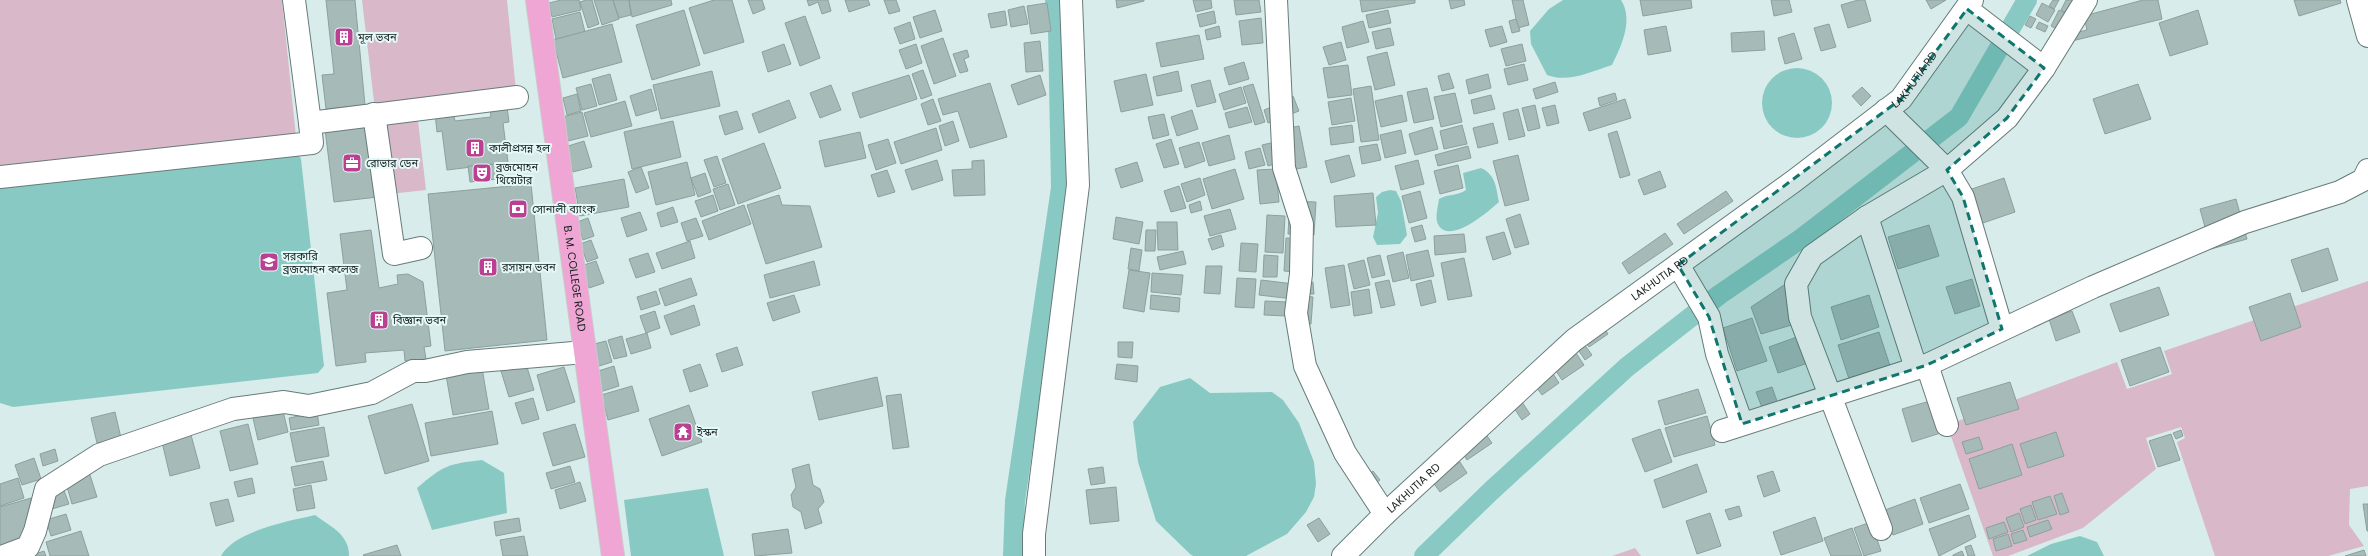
<svg xmlns="http://www.w3.org/2000/svg" width="2368" height="556" font-family="Poppins,'Noto Sans Bengali',sans-serif">
  <rect width="100%" height="100%" fill="#d8edeb"/>
  <g fill="#d8b8c9">
    <polygon points="0,0 282,0 296,137 0,176"/>
    <polygon points="362,0 507,0 516,91 375,110"/>
    <polygon points="418,121 426,190 390,194 382,125"/>
    <polygon points="2368,281 2368,486 2350,489 2349,525 2364,546 2328,556 2215,556 2177,442 2185,438 2181,427 2146,438 2156,469 2083,528 2008,556 1993,556 1947,425 2117,362 2127,389 2172,374 2164,351"/>
    <polygon points="1635,548 1641,556 1612,556"/>
  </g>
  <g fill="#89c9c4">
    <path d="M1563,0H1621C1634,20 1621,47 1612,65C1590,72 1569,83 1547,75L1531,44L1530,31L1549,9Z"/>
    <circle cx="1797" cy="103" r="35"/>
    <polygon points="296,150 301,159 324,366 318,373 13,407 0,403 0,179"/>
    <path d="M1481,168C1496,175 1496,187 1499,202C1489,211 1451,244 1439,226C1434,219 1438,207 1439,199C1447,194 1457,196 1466,190L1463,173Z"/>
    <polygon points="1390,190 1396,191 1401,201 1407,235 1400,244 1377,245 1373,237 1378,213 1376,197 1382,192"/>
    <polygon points="1190,378 1210,393 1272,392 1283,400 1299,423 1314,462 1316,484 1314,497 1306,512 1287,534 1246,556 1193,556 1190,554 1156,521 1138,462 1133,422 1160,387"/>
    <path d="M482,460L504,473L507,513L432,530L417,488C444,465 448,464 482,460Z"/>
    <polygon points="708,488 724,556 631,556 624,500"/>
    <path d="M315,515C330,526 350,535 349,556H221C234,531 289,521 315,515Z"/>
    <polygon points="2080,536 2097,542 2104,556 2027,556 2051,544"/>
  </g>
  <g fill="none" stroke-linecap="round" stroke-linejoin="round">
    <g stroke="#89c9c4" stroke-width="20">
      <polyline points="1013,556 1015,501 1061,188 1058,29 1055,0"/>
      <polyline points="1424,556 1491,491 1627,367 1719,295 1802,238 1959,117 2027,0"/>
    </g>
  </g>
  <g fill="#a6bab8" stroke="#8ca09e">
    <polygon points="326,0 355,0 365,105 326,109 322,75 334,74"/>
    <polygon points="561,0 579,0 581,10 552,17 549,3"/>
    <polygon points="586,0 592,0 599,24 588,28 580,2"/>
    <polygon points="594,0 613,0 619,19 602,25"/>
    <polygon points="613,0 629,0 631,15 619,18"/>
    <polygon points="629,0 671,0 672,5 632,17"/>
    <polygon points="714,0 732,0 744,42 704,54 689,8"/>
    <polygon points="748,0 762,0 765,9 753,14"/>
    <polygon points="807,0 828,0 831,11 822,14 818,2 809,6"/>
    <polygon points="845,0 868,0 870,5 849,12"/>
    <polygon points="884,0 896,0 900,11 889,14"/>
    <polygon points="1116,0 1144,0 1144,1 1117,8"/>
    <polygon points="1193,0 1211,0 1212,8 1196,12"/>
    <polygon points="1234,0 1259,0 1261,12 1236,15"/>
    <polygon points="1360,0 1415,0 1415,3 1362,12"/>
    <polygon points="1449,0 1464,0 1465,5 1451,9"/>
    <polygon points="1512,0 1523,0 1529,25 1518,28"/>
    <polygon points="1640,0 1691,0 1692,8 1643,16"/>
    <polygon points="1771,0 1789,0 1792,12 1774,16"/>
    <polygon points="1858,0 1865,0 1871,21 1848,28 1841,5"/>
    <polygon points="1926,0 1946,0 1931,9"/>
    <polygon points="2053,0 2059,0 2054,9 2049,6"/>
    <polygon points="2066,0 2072,0 2080,4 2074,17 2061,10"/>
    <polygon points="2143,0 2158,0 2162,19 2072,41 2071,34 2087,30 2084,16"/>
    <polygon points="2294,0 2340,0 2341,3 2299,16"/>
    <polygon points="1047,3 1051,31 1031,34 1027,6"/>
    <polygon points="2042,3 2055,10 2048,22 2036,15"/>
    <polygon points="1024,6 1028,24 1011,27 1008,10"/>
    <polygon points="684,10 700,65 652,80 636,25"/>
    <polygon points="935,10 942,31 920,38 913,17"/>
    <polygon points="1388,10 1391,23 1369,28 1366,15"/>
    <polygon points="2059,10 2072,17 2064,33 2051,26"/>
    <polygon points="2198,10 2208,44 2170,56 2159,23"/>
    <polygon points="1005,11 1007,25 991,28 988,14"/>
    <polygon points="1214,11 1216,23 1200,27 1197,15"/>
    <polygon points="580,12 585,32 556,39 552,19"/>
    <polygon points="805,16 820,58 800,66 785,23"/>
    <polygon points="2030,16 2036,19 2031,28 2025,25"/>
    <polygon points="1261,18 1263,43 1242,45 1239,21"/>
    <polygon points="1516,19 1520,31 1512,33 1509,21"/>
    <polygon points="1363,21 1369,42 1347,48 1342,27"/>
    <polygon points="910,22 915,39 900,44 894,28"/>
    <polygon points="2039,22 2048,26 2045,32 2036,28"/>
    <polygon points="612,24 622,62 563,78 553,40"/>
    <polygon points="1829,24 1836,47 1821,51 1814,28"/>
    <polygon points="1219,26 1221,37 1207,40 1205,30"/>
    <polygon points="1502,26 1507,42 1490,47 1485,30"/>
    <polygon points="1666,26 1671,51 1648,55 1644,30"/>
    <polygon points="1390,28 1394,45 1376,49 1372,32"/>
    <polygon points="1764,31 1765,50 1732,52 1731,33"/>
    <polygon points="1794,33 1802,59 1785,64 1778,38"/>
    <polygon points="1199,35 1204,59 1161,67 1156,43"/>
    <polygon points="943,38 956,76 934,84 921,46"/>
    <polygon points="1040,41 1043,71 1026,72 1024,43"/>
    <polygon points="1341,42 1346,60 1329,65 1323,47"/>
    <polygon points="784,44 791,64 768,72 762,52"/>
    <polygon points="916,44 922,63 906,69 899,50"/>
    <polygon points="1522,44 1526,61 1506,66 1501,49"/>
    <polygon points="967,50 969,57 964,59 968,71 960,73 953,54"/>
    <polygon points="1387,52 1395,85 1375,90 1367,57"/>
    <polygon points="1244,62 1249,79 1229,85 1224,68"/>
    <polygon points="1524,64 1528,80 1508,85 1504,69"/>
    <polygon points="1348,65 1352,95 1328,98 1323,68"/>
    <polygon points="923,70 932,95 921,99 912,74"/>
    <polygon points="712,71 720,106 661,119 653,85"/>
    <polygon points="1178,71 1182,91 1157,96 1153,77"/>
    <polygon points="1449,73 1454,88 1442,91 1438,76"/>
    <polygon points="610,74 617,100 599,105 592,79"/>
    <polygon points="1146,74 1153,105 1121,112 1114,81"/>
    <polygon points="1488,74 1491,88 1469,94 1466,80"/>
    <polygon points="909,75 917,99 860,118 852,93"/>
    <polygon points="1040,75 1046,95 1018,105 1011,85"/>
    <polygon points="1210,80 1216,102 1197,107 1191,85"/>
    <polygon points="1555,82 1558,92 1536,99 1533,89"/>
    <polygon points="990,83 1007,137 970,148 958,111 943,115 938,99"/>
    <polygon points="591,84 597,106 582,110 576,88"/>
    <polygon points="1253,84 1265,122 1255,125 1243,87"/>
    <polygon points="2138,84 2151,119 2105,134 2093,99"/>
    <polygon points="831,85 841,110 820,118 810,93"/>
    <polygon points="1371,86 1379,140 1361,142 1353,89"/>
    <polygon points="1241,87 1246,103 1224,110 1219,94"/>
    <polygon points="1862,87 1871,96 1861,106 1852,96"/>
    <polygon points="1427,88 1434,119 1414,123 1407,92"/>
    <polygon points="651,89 657,110 636,116 630,96"/>
    <polygon points="1455,93 1462,122 1441,127 1434,97"/>
    <polygon points="1615,93 1617,100 1600,106 1598,98"/>
    <polygon points="577,94 581,111 567,115 563,98"/>
    <polygon points="1402,95 1407,121 1381,127 1375,101"/>
    <polygon points="1491,95 1495,109 1474,114 1471,100"/>
    <polygon points="1293,96 1299,111 1286,116 1281,100"/>
    <polygon points="1351,98 1355,121 1332,125 1328,102"/>
    <polygon points="933,99 941,121 928,125 921,104"/>
    <polygon points="1625,99 1631,118 1589,131 1583,113"/>
    <polygon points="789,100 796,118 759,133 752,114"/>
    <polygon points="625,101 632,126 591,137 584,113"/>
    <polygon points="1276,105 1281,119 1268,123 1264,110"/>
    <polygon points="1535,105 1540,128 1528,131 1522,108"/>
    <polygon points="1555,105 1559,123 1547,126 1542,108"/>
    <polygon points="507,107 509,122 503,123 509,170 497,172 496,164 447,170 442,131 437,132 435,114 453,112 455,121 491,117 490,109"/>
    <polygon points="1247,107 1252,122 1229,128 1225,113"/>
    <polygon points="1518,109 1525,136 1509,140 1503,113"/>
    <polygon points="1192,110 1198,129 1177,136 1171,117"/>
    <polygon points="737,111 743,129 725,135 719,116"/>
    <polygon points="582,112 588,136 568,141 562,117"/>
    <polygon points="1164,114 1169,135 1153,139 1148,117"/>
    <polygon points="673,121 681,157 632,169 624,132"/>
    <polygon points="953,121 959,141 945,146 939,126"/>
    <polygon points="369,123 378,197 334,202 325,129"/>
    <polygon points="1493,123 1498,143 1478,148 1473,128"/>
    <polygon points="1352,125 1354,142 1331,145 1329,128"/>
    <polygon points="1462,125 1467,144 1444,149 1440,131"/>
    <polygon points="1299,126 1307,167 1291,170 1283,129"/>
    <polygon points="1432,127 1438,149 1415,155 1409,134"/>
    <polygon points="936,128 942,150 901,164 894,142"/>
    <polygon points="1401,130 1406,153 1385,158 1380,135"/>
    <polygon points="1617,131 1630,175 1620,178 1608,134"/>
    <polygon points="860,132 866,158 825,167 819,141"/>
    <polygon points="1229,135 1235,159 1209,166 1202,143"/>
    <polygon points="888,139 896,163 876,170 868,145"/>
    <polygon points="1171,139 1179,164 1164,168 1156,144"/>
    <polygon points="584,141 592,167 573,172 565,147"/>
    <polygon points="1279,141 1284,161 1268,166 1262,145"/>
    <polygon points="1199,142 1205,161 1185,168 1179,148"/>
    <polygon points="764,143 781,188 738,204 722,159"/>
    <polygon points="1377,144 1381,160 1362,164 1359,147"/>
    <polygon points="1468,146 1471,158 1438,166 1435,155"/>
    <polygon points="1260,148 1265,165 1249,169 1245,152"/>
    <polygon points="1349,155 1355,176 1331,183 1325,161"/>
    <polygon points="1518,155 1529,200 1505,206 1493,161"/>
    <polygon points="717,156 726,183 714,187 704,160"/>
    <polygon points="937,160 943,180 912,190 905,170"/>
    <polygon points="984,160 985,195 954,196 952,170 972,169 972,161"/>
    <polygon points="1418,160 1424,184 1401,190 1395,166"/>
    <polygon points="687,162 695,195 656,205 648,172"/>
    <polygon points="1137,162 1143,181 1121,188 1115,169"/>
    <polygon points="496,164 497,179 470,182 468,166"/>
    <polygon points="1458,165 1463,188 1440,194 1434,171"/>
    <polygon points="641,167 649,188 636,193 628,172"/>
    <polygon points="1235,169 1244,199 1212,209 1203,179"/>
    <polygon points="1276,169 1279,202 1260,204 1257,170"/>
    <polygon points="887,170 895,192 878,197 871,175"/>
    <polygon points="1660,171 1666,187 1644,195 1638,180"/>
    <polygon points="705,173 711,192 698,197 691,178"/>
    <polygon points="1200,178 1205,195 1187,202 1181,184"/>
    <polygon points="2004,178 2015,212 1977,225 1966,191"/>
    <polygon points="624,179 629,207 580,216 575,188"/>
    <polygon points="531,184 547,340 445,351 428,194"/>
    <polygon points="728,184 735,205 720,210 713,189"/>
    <polygon points="1179,186 1186,208 1171,212 1164,191"/>
    <polygon points="1420,191 1427,218 1409,223 1402,196"/>
    <polygon points="1726,191 1733,201 1684,234 1677,224"/>
    <polygon points="1373,193 1376,225 1336,227 1334,196"/>
    <polygon points="713,195 718,211 701,217 695,201"/>
    <polygon points="779,195 782,205 810,206 822,247 766,264 747,205"/>
    <polygon points="2236,199 2247,239 2211,249 2200,209"/>
    <polygon points="1200,201 1202,210 1191,213 1189,205"/>
    <polygon points="1290,201 1316,202 1314,235 1288,234"/>
    <polygon points="744,205 751,224 709,240 702,221"/>
    <polygon points="673,207 678,222 661,227 657,213"/>
    <polygon points="1230,209 1236,229 1210,236 1204,216"/>
    <polygon points="640,212 647,230 627,237 621,218"/>
    <polygon points="1520,214 1529,244 1515,248 1506,219"/>
    <polygon points="1267,215 1285,216 1283,253 1265,252"/>
    <polygon points="1116,217 1143,222 1139,244 1113,239"/>
    <polygon points="588,218 594,236 583,240 577,222"/>
    <polygon points="696,218 703,236 687,241 681,223"/>
    <polygon points="1157,222 1177,222 1178,250 1158,250"/>
    <polygon points="1422,225 1426,239 1415,242 1411,228"/>
    <polygon points="1929,225 1939,256 1898,269 1888,237"/>
    <polygon points="371,230 379,288 398,284 397,275 408,274 423,282 431,346 424,347 426,359 405,361 404,350 365,353 366,362 336,366 327,293 347,290 340,234"/>
    <polygon points="1146,230 1156,230 1155,251 1145,251"/>
    <polygon points="1504,232 1511,254 1493,260 1486,237"/>
    <polygon points="1665,233 1673,244 1629,274 1622,263"/>
    <polygon points="1464,234 1466,252 1435,255 1434,236"/>
    <polygon points="1221,235 1224,246 1212,250 1208,239"/>
    <polygon points="1286,238 1310,239 1308,273 1284,271"/>
    <polygon points="591,240 598,258 587,262 580,244"/>
    <polygon points="690,241 695,258 662,269 656,253"/>
    <polygon points="1241,243 1258,244 1256,272 1239,271"/>
    <polygon points="1131,248 1142,250 1139,271 1128,269"/>
    <polygon points="2328,248 2338,280 2302,292 2291,260"/>
    <polygon points="1428,250 1434,276 1411,281 1406,255"/>
    <polygon points="1183,251 1186,264 1160,270 1157,257"/>
    <polygon points="1403,252 1409,278 1393,282 1387,256"/>
    <polygon points="648,253 655,272 636,278 629,259"/>
    <polygon points="1264,255 1278,256 1277,277 1263,277"/>
    <polygon points="1380,255 1385,275 1372,278 1367,258"/>
    <polygon points="1464,258 1472,296 1448,300 1441,263"/>
    <polygon points="1364,260 1370,285 1354,289 1348,264"/>
    <polygon points="596,261 604,283 589,288 581,266"/>
    <polygon points="814,261 820,285 770,298 764,275"/>
    <polygon points="1344,265 1350,305 1331,308 1325,268"/>
    <polygon points="1206,266 1222,266 1220,294 1204,293"/>
    <polygon points="1129,270 1150,273 1144,312 1123,308"/>
    <polygon points="1152,273 1183,275 1181,295 1151,292"/>
    <polygon points="691,278 697,295 665,306 659,289"/>
    <polygon points="1237,278 1256,279 1254,308 1235,307"/>
    <polygon points="1972,279 1980,306 1955,314 1946,287"/>
    <polygon points="1261,280 1294,284 1293,299 1259,295"/>
    <polygon points="1389,280 1395,305 1381,308 1375,283"/>
    <polygon points="1431,280 1436,302 1421,306 1416,284"/>
    <polygon points="1313,282 1314,294 1302,294 1302,283"/>
    <polygon points="1787,283 1802,322 1761,334 1751,307"/>
    <polygon points="2159,287 2169,315 2120,332 2110,304"/>
    <polygon points="1369,289 1372,313 1354,316 1351,292"/>
    <polygon points="656,291 660,304 641,310 637,297"/>
    <polygon points="2290,293 2301,327 2261,341 2249,307"/>
    <polygon points="794,295 800,312 773,321 767,303"/>
    <polygon points="1151,295 1180,298 1179,312 1150,309"/>
    <polygon points="1296,295 1313,297 1311,324 1294,323"/>
    <polygon points="1869,295 1879,327 1841,340 1831,307"/>
    <polygon points="1265,301 1287,302 1286,316 1264,315"/>
    <polygon points="694,305 700,325 671,335 664,316"/>
    <polygon points="655,311 660,328 646,333 640,316"/>
    <polygon points="2072,311 2080,332 2056,341 2049,319"/>
    <polygon points="1752,318 1767,361 1737,371 1723,328"/>
    <polygon points="1601,323 1608,334 1589,347 1582,337"/>
    <polygon points="1879,332 1892,372 1851,385 1838,345"/>
    <polygon points="647,333 651,348 631,354 626,339"/>
    <polygon points="1808,333 1817,360 1778,373 1769,347"/>
    <polygon points="622,336 627,356 614,359 608,340"/>
    <polygon points="1581,340 1592,355 1585,360 1575,345"/>
    <polygon points="606,341 612,362 596,367 590,345"/>
    <polygon points="1118,342 1133,342 1132,358 1118,357"/>
    <polygon points="737,347 743,365 722,372 716,354"/>
    <polygon points="1572,347 1584,365 1562,380 1550,362"/>
    <polygon points="2160,347 2169,372 2130,386 2121,360"/>
    <polygon points="526,364 534,390 509,397 501,371"/>
    <polygon points="700,364 708,386 690,392 683,370"/>
    <polygon points="1117,364 1138,366 1137,382 1115,379"/>
    <polygon points="614,366 619,386 600,392 595,372"/>
    <polygon points="564,367 575,402 547,411 537,375"/>
    <polygon points="482,368 489,409 453,415 446,375"/>
    <polygon points="1550,369 1559,383 1542,395 1532,381"/>
    <polygon points="877,377 883,406 819,420 812,392"/>
    <polygon points="2010,382 2019,409 1966,425 1957,398"/>
    <polygon points="632,386 639,411 608,420 601,395"/>
    <polygon points="1772,387 1778,404 1763,410 1756,392"/>
    <polygon points="1698,389 1706,413 1665,425 1658,401"/>
    <polygon points="901,394 909,447 893,449 886,396"/>
    <polygon points="533,398 539,419 522,424 515,403"/>
    <polygon points="1520,399 1530,414 1522,420 1512,405"/>
    <polygon points="1937,399 1947,431 1912,442 1902,409"/>
    <polygon points="412,404 429,461 385,474 368,416"/>
    <polygon points="689,405 702,442 662,456 649,419"/>
    <polygon points="283,411 288,432 258,440 253,418"/>
    <polygon points="492,411 498,444 431,456 425,423"/>
    <polygon points="115,412 121,438 97,443 91,418"/>
    <polygon points="317,412 319,425 291,430 289,418"/>
    <polygon points="1707,416 1715,445 1674,457 1665,428"/>
    <polygon points="248,424 258,464 230,471 220,431"/>
    <polygon points="575,424 585,457 553,466 543,433"/>
    <polygon points="324,427 329,456 296,462 290,433"/>
    <polygon points="1660,429 1672,462 1645,472 1632,439"/>
    <polygon points="1483,430 1492,443 1467,460 1459,447"/>
    <polygon points="2181,430 2183,436 2176,439 2173,433"/>
    <polygon points="2056,432 2064,456 2028,468 2020,444"/>
    <polygon points="2171,434 2180,460 2158,467 2149,441"/>
    <polygon points="191,435 200,468 170,476 162,442"/>
    <polygon points="1979,437 1983,449 1966,454 1962,442"/>
    <polygon points="2012,444 2022,475 1979,489 1969,459"/>
    <polygon points="55,449 58,461 43,466 40,454"/>
    <polygon points="34,458 41,479 22,485 15,465"/>
    <polygon points="323,461 327,480 295,486 291,467"/>
    <polygon points="1460,462 1467,473 1440,492 1432,481"/>
    <polygon points="809,464 813,485 820,489 824,502 818,509 822,523 805,529 801,512 793,507 791,495 796,487 792,469"/>
    <polygon points="1697,464 1707,492 1663,508 1654,480"/>
    <polygon points="570,466 575,482 551,489 546,473"/>
    <polygon points="1103,467 1105,483 1091,485 1088,469"/>
    <polygon points="1373,471 1380,480 1371,487 1364,478"/>
    <polygon points="1773,471 1780,491 1764,497 1757,476"/>
    <polygon points="89,472 97,497 72,504 65,480"/>
    <polygon points="18,478 24,498 0,506 0,484"/>
    <polygon points="252,478 255,493 238,497 234,482"/>
    <polygon points="61,482 69,504 45,511"/>
    <polygon points="580,482 586,501 560,509 555,490"/>
    <polygon points="1960,484 1969,509 1929,523 1920,498"/>
    <polygon points="311,485 315,508 297,511 293,489"/>
    <polygon points="1116,487 1119,521 1090,524 1086,490"/>
    <polygon points="2062,493 2069,512 2060,515 2054,496"/>
    <polygon points="2050,496 2057,514 2038,520 2032,502"/>
    <polygon points="31,498 30,529 24,539 0,547 0,507"/>
    <polygon points="228,499 234,521 216,526 210,503"/>
    <polygon points="1915,499 1923,524 1893,535 1885,510"/>
    <polygon points="2363,504 2368,504 2368,531 2367,531"/>
    <polygon points="2031,505 2036,520 2025,524 2020,509"/>
    <polygon points="1739,506 1742,516 1729,520 1725,510"/>
    <polygon points="1710,513 1721,546 1697,554 1686,521"/>
    <polygon points="2019,513 2024,527 2011,532 2006,518"/>
    <polygon points="66,514 71,530 51,536 46,520"/>
    <polygon points="1969,515 1976,537 1939,556 1929,529"/>
    <polygon points="1815,517 1823,541 1781,555 1773,532"/>
    <polygon points="519,518 521,531 496,536 494,522"/>
    <polygon points="1319,518 1330,534 1318,542 1307,525"/>
    <polygon points="2048,520 2052,529 2030,537 2027,527"/>
    <polygon points="1871,522 1881,551 1864,556 1854,528"/>
    <polygon points="2004,522 2008,532 1989,539 1986,528"/>
    <polygon points="1852,528 1862,556 1831,556 1824,538"/>
    <polygon points="788,529 792,553 755,556 752,534"/>
    <polygon points="2023,530 2027,540 2014,544 2011,534"/>
    <polygon points="81,531 89,556 50,556 46,542"/>
    <polygon points="2008,534 2012,546 1996,551 1993,539"/>
    <polygon points="524,536 528,556 503,556 500,540"/>
    <polygon points="397,545 401,556 364,556 363,555"/>
    <polygon points="1971,545 1975,556 1968,556 1965,547"/>
    <polygon points="2364,550 2366,556 2345,556"/>
    <polygon points="44,551 46,556 30,556"/>
    <polygon points="1962,551 1964,556 1953,556 1953,555"/>
  </g>
  <g fill="none" stroke-linecap="round" stroke-linejoin="round">
    <g stroke="#677b79" stroke-width="24">
      <g id="minor">
        <polyline points="294,0 310,123 517,97"/>
        <polyline points="1276,0 1284,168 1302,224 1301,274 1296,313 1305,366 1345,453 1385,514"/>
        <polyline points="2358,0 2368,36"/>
        <polyline points="1967,9 2044,68"/>
        <polyline points="1886,110 1947,170 1963,197 2002,329"/>
        <polyline points="374,114 394,254 421,248"/>
        <polyline points="0,177 312,143 310,123"/>
        <polyline points="1867,217 1916,368"/>
        <polyline points="1678,265 1709,317 1717,354 1742,424"/>
        <polyline points="1927,365 1947,425"/>
        <polyline points="1722,431 1927,365 2093,287 2245,222 2340,192 2363,180 2368,170"/>
        <polyline points="1881,529 1800,317 1796,284 1812,256 1867,217 1947,170 2007,118 2044,68 2086,0"/>
        <polyline points="4,556 28,547 35,531 46,489 99,455 233,409 284,402 309,406 372,393 413,371 425,371 467,362 585,352"/>
        <polyline points="1034,556 1034,534 1078,185 1071,0"/>
        <path id="s1" d="M1343,556L1385,514L1574,340L1794,181L1901,99L1972,0"/>
      </g>
    </g>
    <g stroke="#c8caca" stroke-width="24">
      <g id="major">
        <path id="s2" d="M537,0L613,556"/>
      </g>
    </g>
    <use href="#minor" stroke="#fff" stroke-width="22"/>
    <use href="#major" stroke="#efa6d4" stroke-width="22"/>
  </g>
  <path fill="#0f766e" fill-opacity="0.2" stroke="#0f766e" stroke-width="3" stroke-dasharray="8 5" stroke-linejoin="round" d="M1967,9L2044,68L2007,118L1947,170L1963,197L2002,329L1927,365L1742,424L1709,317L1678,265L1901,99Z"/>
  <defs>
    <g id="building-square" transform="scale(1)"><rect x="-9" y="-9" width="18" height="18" rx="4" fill="#bb4091" stroke="#e5faf8"/><path d="M-4-6H4V6H1V3H-1V6H-4ZM-2.5-4.3h1.7v1.8h-1.7ZM.8-4.3h1.7v1.8H.8ZM-2.5-1h1.7V.8h-1.7ZM.8-1h1.7V.8H.8Z" fill="#fff"/></g>
    <g id="office-square" transform="scale(1)"><rect x="-9" y="-9" width="18" height="18" rx="4" fill="#bb4091" stroke="#e5faf8"/><path d="M-6-3h4V-5.5h4V-3h4V5H-6ZM-1-4.5V-3h2v-1.5ZM-6 0V1H6V0Z" fill="#fff"/></g>
    <g id="theatre-square" transform="scale(1)"><rect x="-9" y="-9" width="18" height="18" rx="4" fill="#bb4091" stroke="#e5faf8"/><path d="M-5-5.5Q0-4 5-5.5V0Q5 5 0 6Q-5 5-5 0ZM-3.3-2.5H-1v1.5H-3.3ZM1-2.5H3.3v1.5H1ZM-2.8 1Q0 5.5 2.8 1Z" fill="#fff"/></g>
    <g id="bank-square" transform="scale(1)"><rect x="-9" y="-9" width="18" height="18" rx="4" fill="#bb4091" stroke="#e5faf8"/><path d="M-6-4H6V4H-6ZM0-2.3a2.3 2.3 0 1 0 0 4.6a2.3 2.3 0 1 0 0-4.6Z" fill="#fff"/></g>
    <g id="university-square" transform="scale(1)"><rect x="-9" y="-9" width="18" height="18" rx="4" fill="#bb4091" stroke="#e5faf8"/><path d="M0-5L7-2L0 1L-7-2ZM-4 1L0 2.5L4 1V4Q0 6-4 4Z" fill="#fff"/></g>
    <g id="temple-square" transform="scale(1)"><rect x="-9" y="-9" width="18" height="18" rx="4" fill="#bb4091" stroke="#e5faf8"/><path d="M0-6L5-2H3V0L6.5 2.5H4V6H1.5V3h-3V6H-4V2.5H-6.5L-3 0V-2H-5Z" fill="#fff"/></g>
  </defs>
  <g fill-rule="evenodd">
    <use href="#building-square" x="344" y="37"/>
    <use href="#building-square" x="475" y="148"/>
    <use href="#office-square" x="352" y="163"/>
    <use href="#theatre-square" x="482" y="173"/>
    <use href="#bank-square" x="518" y="209"/>
    <use href="#university-square" x="269" y="262"/>
    <use href="#building-square" x="488" y="267"/>
    <use href="#building-square" x="379" y="320"/>
    <use href="#temple-square" x="683" y="432"/>
  </g>
  <g text-anchor="middle" stroke-width="4" stroke-linejoin="round" paint-order="stroke">
    <g font-size="11" fill="#192121" stroke="#e5faf8" text-anchor="start">
      <text x="358" y="41">মূল ভবন</text>
      <text x="489" y="152">কালীপ্রসন্ন হল</text>
      <text x="366" y="167">রোভার ডেন</text>
      <text x="496" y="171">ব্রজমোহন<tspan x="496" dy="13">থিয়েটার</tspan></text>
      <text x="532" y="213">সোনালী ব্যাংক</text>
      <text x="283" y="260">সরকারি<tspan x="283" dy="13">ব্রজমোহন কলেজ</tspan></text>
      <text x="502" y="271">রসায়ন ভবন</text>
      <text x="393" y="324">বিজ্ঞান ভবন</text>
      <text x="697" y="436">ইস্কন</text>
    </g>
    <g font-size="11" fill="#192121" stroke="#e5faf8">
      <text dy="4" stroke="none"><textPath href="#s1" startOffset="746">LAKHUTIA RD</textPath></text>
      <text dy="4" stroke="none"><textPath href="#s2" startOffset="281">B. M. COLLEGE ROAD</textPath></text>
      <text dy="4" stroke="none"><textPath href="#s1" startOffset="422">LAKHUTIA RD</textPath></text>
      <text dy="4" stroke="none"><textPath href="#s1" startOffset="98">LAKHUTIA RD</textPath></text>
    </g>
  </g>
</svg>
